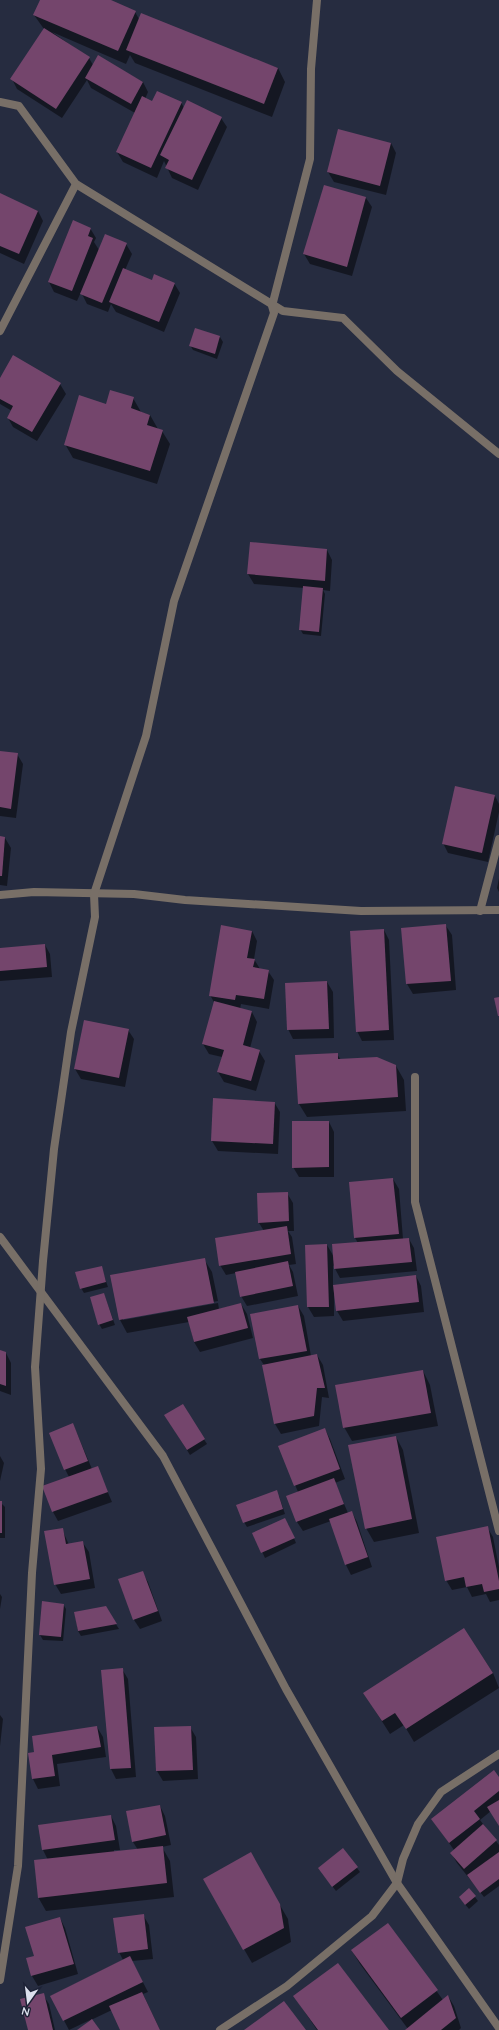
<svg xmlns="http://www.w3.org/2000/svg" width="499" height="2030" font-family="Quicksand,sans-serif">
  <rect width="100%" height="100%" fill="#262c40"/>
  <g fill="#0007">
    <polygon points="41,0 108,0 135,12 139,19 278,68 285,82 272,117 135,63 130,55 126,64 52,32 89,58 93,65 98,57 143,82 148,92 145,99 153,103 181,102 184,108 221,118 227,127 198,190 172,178 164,161 157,178 123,162 117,152 135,113 91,88 87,80 62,118 17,89 12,79 44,29 34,15"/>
    <polygon points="391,143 396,153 386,195 334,182 328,172"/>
    <polygon points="0,195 38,211 43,221 24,264 0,253"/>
    <polygon points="366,198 372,207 352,276 310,264 304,254"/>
    <polygon points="90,228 96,238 94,242 99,250 126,244 132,254 125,270 152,281 174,283 180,293 164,332 116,312 111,304 108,312 87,304 81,292 77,301 54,292 49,282"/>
    <polygon points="196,329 220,337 223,342 217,359 193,350 190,345"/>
    <polygon points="0,380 60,384 66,394 37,441 13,427 8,418 12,411 0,404"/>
    <polygon points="133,398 141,412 150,415 158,429 162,431 170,444 157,484 73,458 65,444 107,405"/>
    <polygon points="251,543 327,550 332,560 330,591 323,590 325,594 321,636 303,634 300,629 304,588 254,584 248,574"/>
    <polygon points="0,752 17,754 23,764 16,818 0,816"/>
    <polygon points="495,796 499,804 499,812 488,862 448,853 443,843"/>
    <polygon points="0,837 5,838 11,848 7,886 0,885"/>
    <polygon points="499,878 499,892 497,888"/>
    <polygon points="446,926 452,935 456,990 413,994 407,984 402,929"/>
    <polygon points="384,930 389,940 394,1040 362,1041 357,1031"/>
    <polygon points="252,931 257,941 254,959 260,969 268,971 274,980 269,1009 241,1004 240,1009 252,1012 257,1022 250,1048 259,1051 265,1061 256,1091 224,1082 218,1072 222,1057 209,1054 203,1044 215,1004 210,995"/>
    <polygon points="45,945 50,954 52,977 0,981 0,949"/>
    <polygon points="327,982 333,992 334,1038 293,1039 288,1029"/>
    <polygon points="128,1030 134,1039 125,1087 81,1079 75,1069"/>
    <polygon points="337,1054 341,1060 396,1066 404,1080 406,1111 307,1117 299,1104"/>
    <polygon points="274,1102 280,1112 278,1154 218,1151 212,1141"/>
    <polygon points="329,1122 334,1132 334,1177 299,1177 293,1167"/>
    <polygon points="393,1179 399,1189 403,1239 409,1239 414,1248 417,1271 340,1278 333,1265 333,1286 416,1276 421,1286 424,1312 343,1321 337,1311 335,1293 334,1293 334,1316 314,1317 308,1307 306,1246 327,1245 334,1257 358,1243 355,1238"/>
    <polygon points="287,1193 293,1203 294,1231 288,1231 292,1237 296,1264 289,1265 293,1272 298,1296 247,1306 241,1296 236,1273 226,1275 220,1265 264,1231 259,1223"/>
    <polygon points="204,1259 212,1272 218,1301 123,1318 123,1320 218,1303 219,1309 241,1304 247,1314 253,1338 200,1352 194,1342 189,1322 127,1333 120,1320"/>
    <polygon points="101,1267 108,1287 84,1293 81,1288"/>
    <polygon points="104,1294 115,1325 102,1329 99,1324"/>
    <polygon points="298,1306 304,1316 311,1356 317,1355 323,1365 329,1398 322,1397 319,1426 281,1434 275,1424 264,1365 260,1359"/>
    <polygon points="0,1351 6,1353 11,1363 11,1395 0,1391"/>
    <polygon points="423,1371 430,1385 438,1426 352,1441 344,1427"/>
    <polygon points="182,1405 207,1444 190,1455 168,1420"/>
    <polygon points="73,1424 92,1469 97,1467 112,1502 58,1521 53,1512 69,1477 65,1469"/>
    <polygon points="325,1429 330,1439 345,1479 335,1483 348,1513 352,1512 357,1522 372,1567 351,1575 346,1565 331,1521 303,1531 297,1522 298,1492 279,1446"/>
    <polygon points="396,1437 403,1450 419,1533 374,1542 366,1528"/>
    <polygon points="0,1456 4,1463 0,1481"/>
    <polygon points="279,1496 285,1514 247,1527 244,1522"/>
    <polygon points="0,1502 5,1507 5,1538 0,1538"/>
    <polygon points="288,1524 296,1543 265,1558 254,1534"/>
    <polygon points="487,1527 493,1537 499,1567 499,1600 490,1602 486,1594 472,1597 467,1587 452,1590 446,1580"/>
    <polygon points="62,1529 69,1545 83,1543 89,1552 95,1588 61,1594 55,1584"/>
    <polygon points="142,1572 148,1582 162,1621 140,1629 134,1620"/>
    <polygon points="0,1594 2,1597 0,1609"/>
    <polygon points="63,1604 66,1609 63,1641 43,1640 40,1635"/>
    <polygon points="106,1608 119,1629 81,1636 78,1631 75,1613"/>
    <polygon points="464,1629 493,1673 499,1688 414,1742 404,1725 390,1734 364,1693"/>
    <polygon points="122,1669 128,1679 136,1777 116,1779 111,1769"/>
    <polygon points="0,1715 3,1719 0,1746"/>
    <polygon points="97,1727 103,1737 106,1757 57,1764 60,1786 38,1789 33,1779 29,1754"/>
    <polygon points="190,1727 196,1737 198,1779 163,1781 157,1771"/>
    <polygon points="499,1779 499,1825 491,1811 480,1820 499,1845 499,1886 484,1897 457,1863 451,1853 454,1850 432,1819"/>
    <polygon points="160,1806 165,1816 171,1845 162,1847 170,1861 174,1897 46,1911 38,1897 48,1860 43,1850 111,1816 116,1826 120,1850 114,1850 114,1852 138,1850 133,1842 128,1812"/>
    <polygon points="250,1854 288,1919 291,1942 252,1963 204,1880"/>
    <polygon points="357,1868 360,1872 336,1891 322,1873"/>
    <polygon points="475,1897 478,1901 469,1909 463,1902"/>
    <polygon points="143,1915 149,1925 153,1959 132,1961 148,1992 143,1994 160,2030 121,2030 112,2010 91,2020 99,2030 79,2030 90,2020 69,2030 51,1996 123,1960 119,1952"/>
    <polygon points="60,1918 65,1928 78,1974 38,1986 32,1976 27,1959 35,1957"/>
    <polygon points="388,1924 443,2000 448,1996 454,2006 461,2028 459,2030 406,2030 408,2029 360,1964 352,1951"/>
    <polygon points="43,1995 49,2004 55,2030 29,2030"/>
    <polygon points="294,1996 387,2030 317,2030"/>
  </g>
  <g fill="#74456c">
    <polygon points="40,0 111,0 136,11 118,51 33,15"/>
    <polygon points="141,13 278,68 264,104 126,50"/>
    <polygon points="44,28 90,57 56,109 10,79"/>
    <polygon points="98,55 143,82 131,104 85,78"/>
    <polygon points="157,91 182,102 151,168 116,152 142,96 152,101"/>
    <polygon points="187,100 222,117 192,180 165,168 169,160 160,155"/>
    <polygon points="338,129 391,143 380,186 327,172"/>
    <polygon points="324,185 366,197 347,267 303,254"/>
    <polygon points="0,193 38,211 19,254 0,246"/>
    <polygon points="73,220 91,228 88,236 93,238 72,291 48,282"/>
    <polygon points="105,234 127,243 102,303 80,294"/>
    <polygon points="123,268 152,280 154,274 175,283 159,322 109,302"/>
    <polygon points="195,328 220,336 215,354 189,346"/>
    <polygon points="13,355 61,383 32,432 7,418 13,406 0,399 0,378"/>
    <polygon points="110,390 134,397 131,408 150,415 147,425 163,430 150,471 64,445 79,395 106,404"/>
    <polygon points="250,542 327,549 325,581 247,574"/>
    <polygon points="303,586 323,588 319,632 299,630"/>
    <polygon points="0,751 18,753 11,809 0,807"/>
    <polygon points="455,786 495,795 482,853 442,844"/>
    <polygon points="0,836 5,837 2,876 0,876"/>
    <polygon points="446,924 451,981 406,984 401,928"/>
    <polygon points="221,925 252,931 247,958 255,959 253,967 269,970 264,999 236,995 235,1000 209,996"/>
    <polygon points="384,929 389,1030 356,1032 350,931"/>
    <polygon points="45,944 47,967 0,971 0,948"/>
    <polygon points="327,981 329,1029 287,1030 285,983"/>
    <polygon points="499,997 499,1016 498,1016 494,998"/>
    <polygon points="214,1001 252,1011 243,1045 260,1050 251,1081 217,1072 224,1050 202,1044"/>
    <polygon points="84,1020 129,1029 119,1078 74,1069"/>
    <polygon points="338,1053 338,1059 377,1057 396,1065 398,1097 298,1104 295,1055"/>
    <polygon points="213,1098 275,1102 273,1144 211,1141"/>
    <polygon points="292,1121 329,1121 329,1167 292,1168"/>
    <polygon points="393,1178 399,1234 354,1238 349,1182"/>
    <polygon points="288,1192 289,1221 258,1223 257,1193"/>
    <polygon points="287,1226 291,1254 219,1266 215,1238"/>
    <polygon points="409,1238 412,1262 334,1269 332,1244"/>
    <polygon points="327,1244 329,1307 307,1307 305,1245"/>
    <polygon points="205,1258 214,1303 119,1320 110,1275"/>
    <polygon points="288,1261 293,1286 240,1297 235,1272"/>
    <polygon points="102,1266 106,1282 80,1289 75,1272"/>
    <polygon points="416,1275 419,1302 336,1311 333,1285"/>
    <polygon points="104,1293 113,1320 98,1325 90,1297"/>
    <polygon points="241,1303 248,1328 194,1342 187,1317"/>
    <polygon points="298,1305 307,1351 259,1359 250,1314"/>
    <polygon points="0,1350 6,1352 6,1386 0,1384"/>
    <polygon points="317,1354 325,1388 317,1388 314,1416 274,1424 262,1365"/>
    <polygon points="423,1370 431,1413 343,1428 335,1385"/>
    <polygon points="183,1404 205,1439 187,1450 164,1415"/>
    <polygon points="73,1423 88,1461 64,1470 49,1433"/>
    <polygon points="325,1428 340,1469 294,1486 278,1446"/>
    <polygon points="396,1436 412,1519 365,1529 348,1445"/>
    <polygon points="98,1466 108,1492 52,1512 42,1486"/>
    <polygon points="334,1478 344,1504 296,1522 286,1496"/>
    <polygon points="277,1490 283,1509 243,1523 236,1505"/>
    <rect x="0" y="1501" width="2" height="32"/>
    <polygon points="352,1511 368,1557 345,1565 329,1519"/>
    <polygon points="285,1518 295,1538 261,1553 252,1533"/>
    <polygon points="488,1526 499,1581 499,1589 484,1592 482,1584 466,1587 464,1577 445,1581 436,1537"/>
    <polygon points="63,1528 66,1544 83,1541 90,1579 54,1585 44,1531"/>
    <polygon points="143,1571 158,1611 133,1620 118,1579"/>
    <polygon points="42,1601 64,1604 61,1637 39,1635"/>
    <polygon points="106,1606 117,1624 78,1631 74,1612"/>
    <polygon points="464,1628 493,1673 406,1729 395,1713 382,1721 363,1693"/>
    <polygon points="123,1668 131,1768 110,1769 101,1670"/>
    <polygon points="97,1726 101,1747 52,1755 55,1776 32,1779 28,1753 34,1752 32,1736"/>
    <polygon points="191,1726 193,1770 156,1771 154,1727"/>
    <polygon points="494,1770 499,1777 499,1791 474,1811 480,1819 449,1843 431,1819"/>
    <polygon points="499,1800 499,1826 487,1807"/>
    <polygon points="160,1805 166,1835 132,1842 126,1811"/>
    <polygon points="111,1815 115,1840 42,1850 38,1825"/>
    <polygon points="483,1824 497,1840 464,1869 450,1853"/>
    <polygon points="163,1846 167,1883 38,1898 34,1860"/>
    <polygon points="343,1848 358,1867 332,1887 318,1868"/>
    <polygon points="251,1852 280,1904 284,1928 243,1950 203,1879"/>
    <polygon points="499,1852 499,1879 480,1893 467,1875"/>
    <polygon points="469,1888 476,1896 465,1905 459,1897"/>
    <polygon points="144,1914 148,1949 118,1953 113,1918"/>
    <polygon points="60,1917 74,1964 31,1976 26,1958 34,1956 25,1927"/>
    <polygon points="388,1923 438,1990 401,2018 351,1950"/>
    <polygon points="130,1956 143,1982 63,2021 50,1996"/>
    <polygon points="338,1963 389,2030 318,2030 293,1996"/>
    <polygon points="142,1992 160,2030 120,2030 109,2006"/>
    <polygon points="44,1993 53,2030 28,2030 20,1999"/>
    <polygon points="448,1995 456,2018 441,2030 405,2030"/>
    <polygon points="284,2001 306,2030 244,2030"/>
    <polygon points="92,2019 100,2030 77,2030"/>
  </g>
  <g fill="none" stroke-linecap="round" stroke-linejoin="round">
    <polyline stroke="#786f67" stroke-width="8" points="415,1077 415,1202 499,1531"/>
    <g stroke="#786f67" stroke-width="8">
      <polyline points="0,102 19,106 76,184 283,311 343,318 397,371 499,454"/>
      <polyline points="0,331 76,184"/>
      <polyline points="0,895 34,892 134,894 185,900 361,911 499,910"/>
      <polyline points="480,911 499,839"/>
      <polyline points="0,1237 163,1456 286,1689 397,1883 499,2028"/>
      <polyline points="0,1980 18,1866 32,1573 41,1469 35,1367 43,1261 54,1149 71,1032 95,917 94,894 146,736 174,601 274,313 272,306 310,159 311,69 317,0"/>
      <polyline points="220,2030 287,1986 372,1916 397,1883 403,1859 418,1824 441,1792 499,1754"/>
    </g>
  </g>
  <g transform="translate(28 2002) rotate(194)" stroke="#1d2236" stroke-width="3" paint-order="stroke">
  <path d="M0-3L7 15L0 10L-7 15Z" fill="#dce0ed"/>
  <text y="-6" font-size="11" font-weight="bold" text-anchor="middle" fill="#dce0ed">N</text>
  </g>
</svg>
